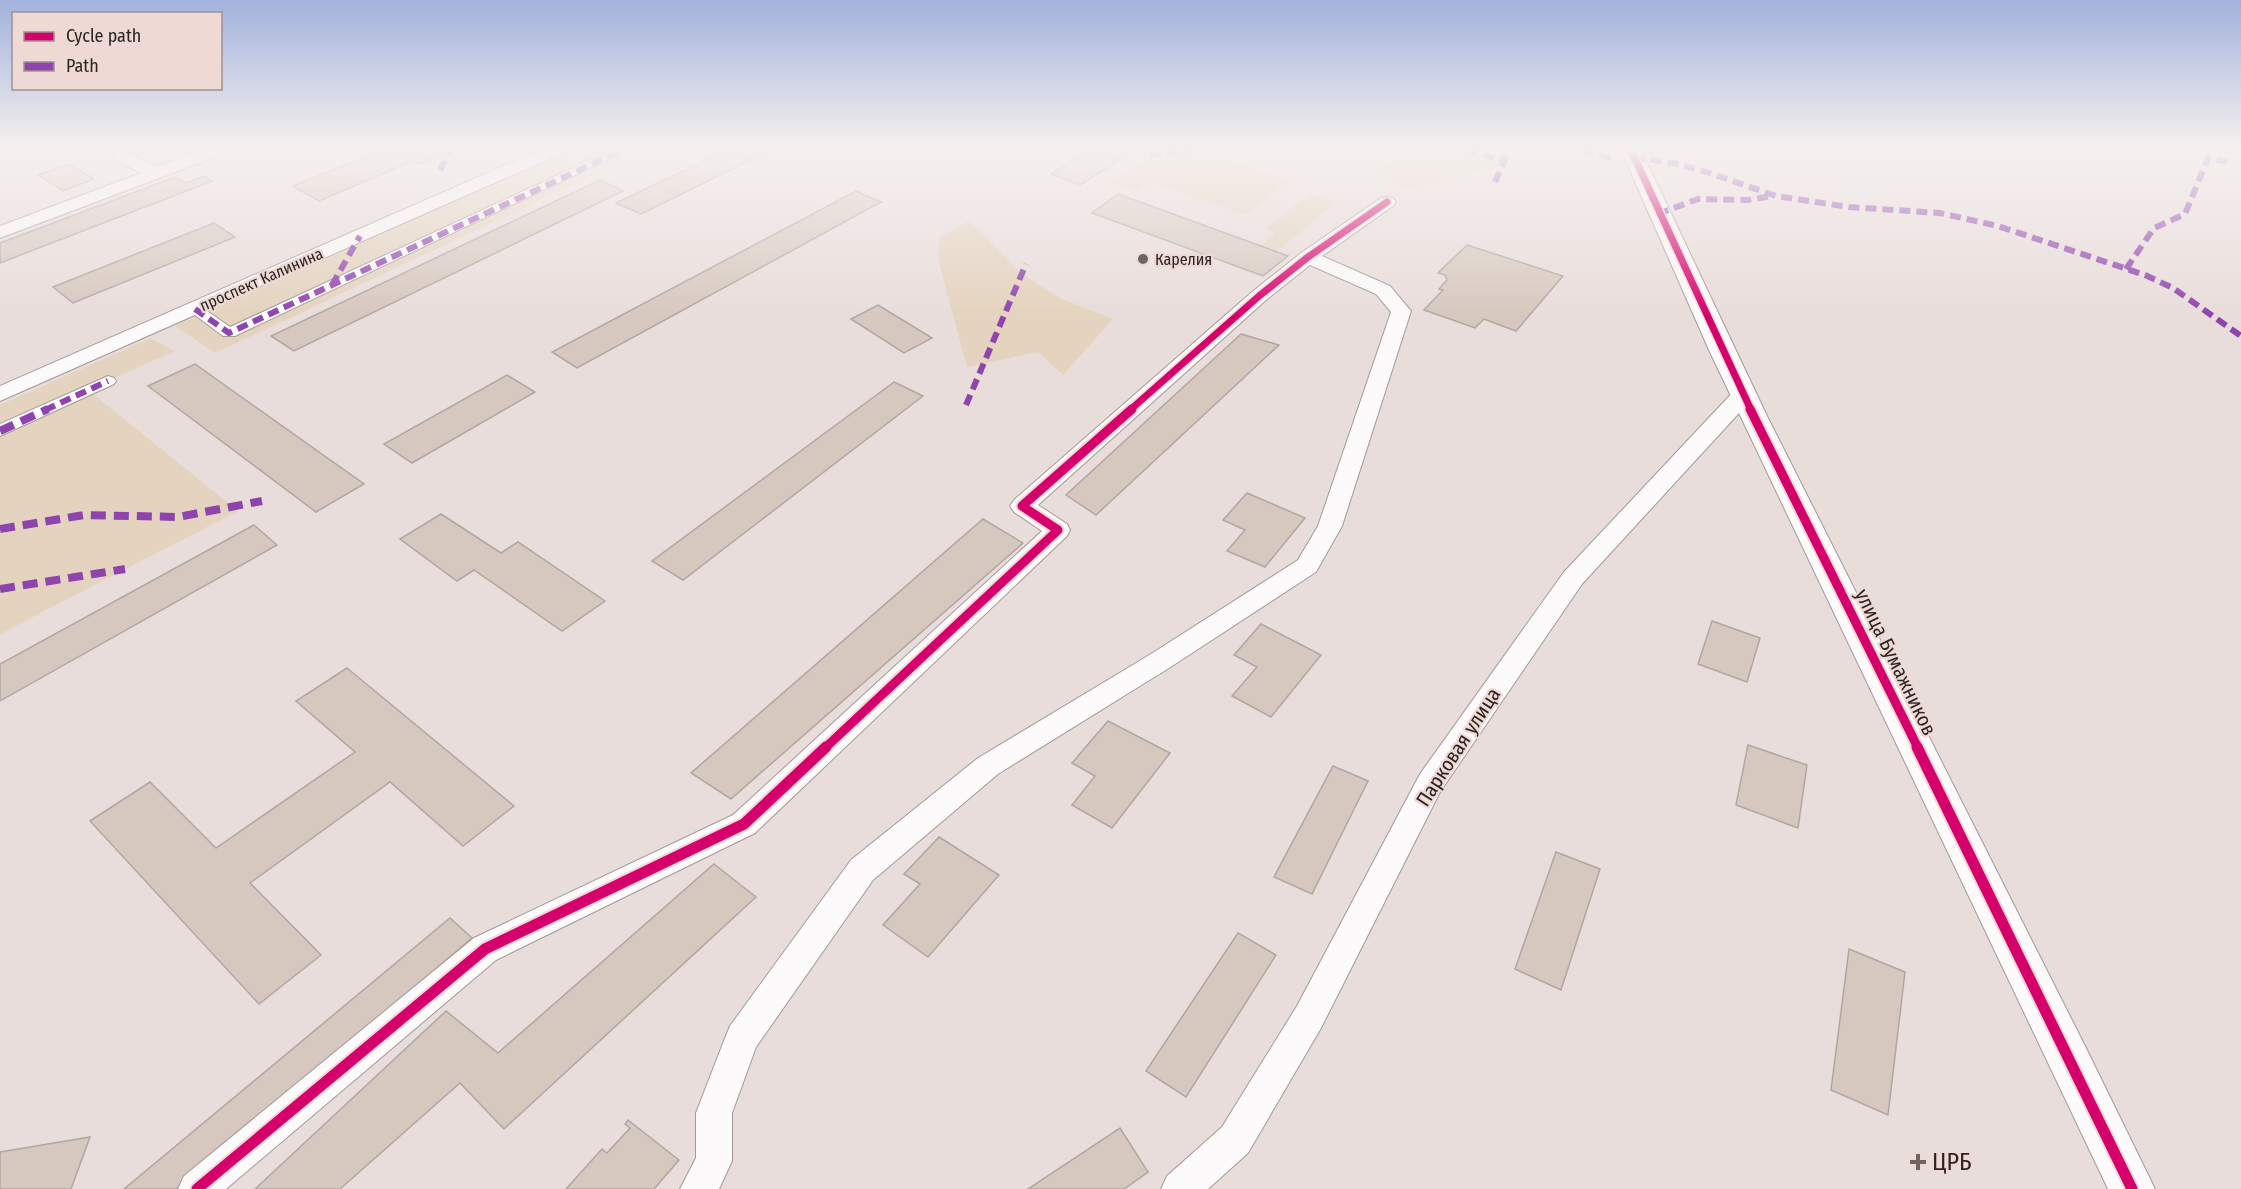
<svg xmlns="http://www.w3.org/2000/svg" width="2241" height="1189" font-family="'Fira Sans Condensed',sans-serif">
  <rect width="100%" height="100%" fill="#e9dddb"/>
  <g fill="#e4d3be">
    <polygon points="570,150 647,150 215,353 175,326"/>
    <polygon points="1159,150 1242,150 1229,160 1293,181 1284,185 1245,215 1150,182 1137,191 1111,182"/>
    <polygon points="1401,150 1566,150 1409,188 1371,174"/>
    <polygon points="1310,193 1336,202 1276,252 1261,246 1276,233 1266,229"/>
    <polygon points="969,221 1022,274 1062,299 1113,319 1063,375 1038,352 967,367 938,259 940,237"/>
    <polygon points="151,338 174,351 0,431 0,405"/>
    <polygon points="93,394 238,511 0,634 0,437"/>
  </g>
  <g fill="#d7c8bf" stroke="#afa6a3" stroke-width="1.5">
    <polygon points="382,150 437,150 445,153 420,164 413,161 319,201 293,186"/>
    <polygon points="727,150 771,150 641,214 616,203"/>
    <polygon points="1090,150 1135,150 1080,185 1051,174"/>
    <polygon points="69,164 94,179 63,191 38,175"/>
    <polygon points="204,176 212,181 0,263 0,243 175,177 186,183"/>
    <polygon points="600,180 623,191 294,351 271,336"/>
    <polygon points="856,191 881,202 577,368 552,352"/>
    <polygon points="1118,194 1261,246 1288,256 1263,276 1092,213"/>
    <polygon points="214,223 235,237 73,303 53,287"/>
    <polygon points="1467,245 1563,276 1516,331 1484,319 1475,328 1424,310 1443,290 1439,289 1447,280 1445,275 1438,273"/>
    <polygon points="878,305 932,338 904,353 851,319"/>
    <polygon points="1241,334 1279,345 1096,515 1066,495"/>
    <polygon points="195,364 364,484 316,512 148,386"/>
    <polygon points="507,375 535,392 412,463 384,444"/>
    <polygon points="894,382 923,396 683,580 652,561"/>
    <polygon points="1247,493 1305,518 1265,567 1227,551 1245,530 1223,520"/>
    <polygon points="441,514 501,553 518,542 605,601 562,631 474,570 457,581 400,539"/>
    <polygon points="983,519 1023,543 731,799 691,773"/>
    <polygon points="254,525 277,545 0,701 0,664"/>
    <polygon points="1712,621 1760,638 1747,682 1698,664"/>
    <polygon points="1261,624 1321,655 1271,717 1232,696 1257,667 1234,655"/>
    <polygon points="347,668 514,806 463,846 390,782 250,883 321,955 259,1004 90,821 150,782 216,848 355,752 296,701"/>
    <polygon points="1108,721 1170,753 1112,828 1072,805 1095,776 1072,763"/>
    <polygon points="1748,745 1807,765 1798,828 1736,805"/>
    <polygon points="1333,766 1368,781 1312,894 1274,877"/>
    <polygon points="939,837 999,875 928,957 883,925 920,884 904,874"/>
    <polygon points="1556,852 1600,869 1561,990 1515,969"/>
    <polygon points="714,864 756,897 504,1129 460,1083 340,1189 255,1189 446,1011 498,1053"/>
    <polygon points="450,918 472,938 176,1189 124,1189"/>
    <polygon points="1238,933 1276,955 1186,1097 1146,1071"/>
    <polygon points="1849,949 1905,972 1888,1115 1831,1090"/>
    <polygon points="628,1120 679,1160 654,1189 566,1189 602,1149 607,1153 630,1128 625,1124"/>
    <polygon points="1120,1128 1148,1172 1124,1189 1028,1189"/>
    <polygon points="90,1137 71,1189 0,1189 0,1152"/>
  </g>
  <g fill="none" stroke-linecap="round" stroke-linejoin="round">
    <g stroke="#a29997" stroke-width="2">
      <g id="pedestrian">
        <polygon points="612,150 628,150 235,336 223,336 187,309 195,304 200,306 230,327"/>
        <polygon points="108,376 114,378 116,381 114,384 0,436 0,424"/>
      </g>
    </g>
    <g stroke="#a29997" stroke-width="2">
      <g id="minor">
        <polygon points="103,150 123,150 156,167 202,150 225,150 223,154 0,238 0,226 141,173 105,154"/>
        <polygon points="540,150 562,150 560,154 0,401 0,386"/>
        <polygon points="1387,197 1393,198 1396,202 1393,206 1322,256 1390,286 1411,311 1342,526 1316,572 1169,668 998,774 873,880 756,1047 732,1113 732,1161 719,1189 680,1189 696,1158 696,1113 725,1038 730,1026 851,860 978,758 1151,654 1298,560 1318,526 1391,312 1376,294 1310,265 1266,300 1038,505 1067,524 1070,530 1067,536 755,833 496,960 226,1189 178,1189 184,1176 474,938 733,815 1042,531 1014,512 1010,506 1014,500 1252,292 1301,253 1381,198"/>
        <polygon points="1743,388 1751,390 1754,395 1751,400 1582,584 1440,792 1321,1028 1248,1153 1208,1189 1161,1189 1167,1176 1222,1127 1297,1006 1420,774 1564,572 1735,390"/>
      </g>
    </g>
    <g stroke="#a29997" stroke-width="2">
      <polygon id="tertiary" points="1621,150 1641,150 1767,416 2085,1046 2155,1189 2108,1189 1709,350"/>
    </g>
    <use href="#pedestrian" fill="#fcfafa" fill-rule="evenodd"/>
    <use href="#minor" fill="#fcfafa" fill-rule="evenodd"/>
    <use href="#tertiary" fill="#fcfafa" fill-rule="evenodd"/>
    <g stroke="#8e44ad" stroke-width="6" stroke-dasharray="11 6" stroke-linecap="butt">
      <polyline points="1467,150 1505,161"/>
      <polyline points="1583,150 1612,158"/>
      <polyline points="1150,154 1191,150"/>
      <polyline points="1634,157 1673,163 1707,172 1776,196 1849,207 1940,213 1998,226 2145,275 2173,288 2241,336"/>
      <polyline points="440,170 451,150"/>
      <polyline points="1495,182 1509,150"/>
      <polyline points="1658,214 1698,199 1747,200 1773,196"/>
      <polyline points="2126,269 2154,228 2185,214 2208,158 2229,162"/>
      <polyline points="332,285 360,236"/>
      <polyline points="195,309 229,333 622,150"/>
      <polyline points="966,405 1026,264"/>
      <polyline points="45,410 108,381"/>
    </g>
    <g stroke="#8e44ad" stroke-width="8" stroke-dasharray="15 8" stroke-linecap="butt">
      <polyline points="0,431 48,409"/>
      <polyline points="0,529 84,515 178,517 262,501"/>
      <polyline points="0,589 125,569"/>
    </g>
    <g stroke="#efd9d5" stroke-width="10">
      <g id="cycleway-far2">
        <polyline points="1631,150 1751,410"/>
        <polyline points="1130,410 1259,296 1308,257 1387,202"/>
      </g>
    </g>
    <g stroke="#efd9d5" stroke-width="13">
      <g id="cycleway-far1">
        <polyline points="1750,409 1918,748"/>
        <polyline points="825,748 1058,530 1022,506 1132,409"/>
      </g>
    </g>
    <g stroke="#efd9d5" stroke-width="15">
      <g id="cycleway">
        <polyline points="1917,747 2132,1189"/>
        <polyline points="197,1189 485,949 744,824 826,747"/>
      </g>
    </g>
    <use href="#cycleway-far2" stroke="#d6006c" stroke-width="7"/>
    <use href="#cycleway-far1" stroke="#d6006c" stroke-width="9"/>
    <use href="#cycleway" stroke="#d6006c" stroke-width="11"/>
  </g>
  <linearGradient id="sky" x2="0" y2="1"><stop stop-color="#a2b2dc"/><stop offset="0.47" stop-color="#f5f0ef"/><stop offset="1" stop-color="#f5f0ef" stop-opacity="0"/></linearGradient>
  <rect width="2241" height="316" fill="url(#sky)"/>
  <g fill="#6e6563" stroke="#efd9d5" stroke-width="2">
    <circle cx="1143" cy="259" r="6"/>
    <path d="M1915 1153h6v6h6v6h-6v6h-6v-6h-6v-6h6z"/>
  </g>
  <g text-anchor="middle" stroke-width="4.5" stroke-linejoin="round" paint-order="stroke">
    <g font-size="16" fill="#2b2422" stroke="#efd9d5" text-anchor="start">
      <text x="1155" y="265">Карелия</text>
    </g>
    <g font-size="16" fill="#2b2422" stroke="#efd9d5">
      <text transform="translate(261 279) rotate(-24)" y="6">проспект Калинина</text>
    </g>
    <g font-size="20" fill="#2b2422" stroke="#efd9d5">
      <text transform="translate(1896 662) rotate(64)" y="7">улица Бумажников</text>
      <text transform="translate(1458 747) rotate(-57)" y="7">Парковая улица</text>
    </g>
    <g font-size="24" fill="#2b2422" stroke="#efd9d5" text-anchor="start">
      <text x="1932" y="1170">ЦРБ</text>
    </g>
  </g>
  <rect x="12" y="12" width="210" height="78" fill="#efd9d5" stroke="#a1918d" stroke-width="1.5"/>
  <rect x="24" y="32" width="30" height="9" fill="#d6006c" stroke="#a1918d" stroke-width="1.5"/>
  <text x="66" y="42" font-size="18" fill="#2b2422">Cycle path</text>
  <rect x="24" y="62" width="30" height="9" fill="#8e44ad" stroke="#a1918d" stroke-width="1.5"/>
  <text x="66" y="72" font-size="18" fill="#2b2422">Path</text>
</svg>
